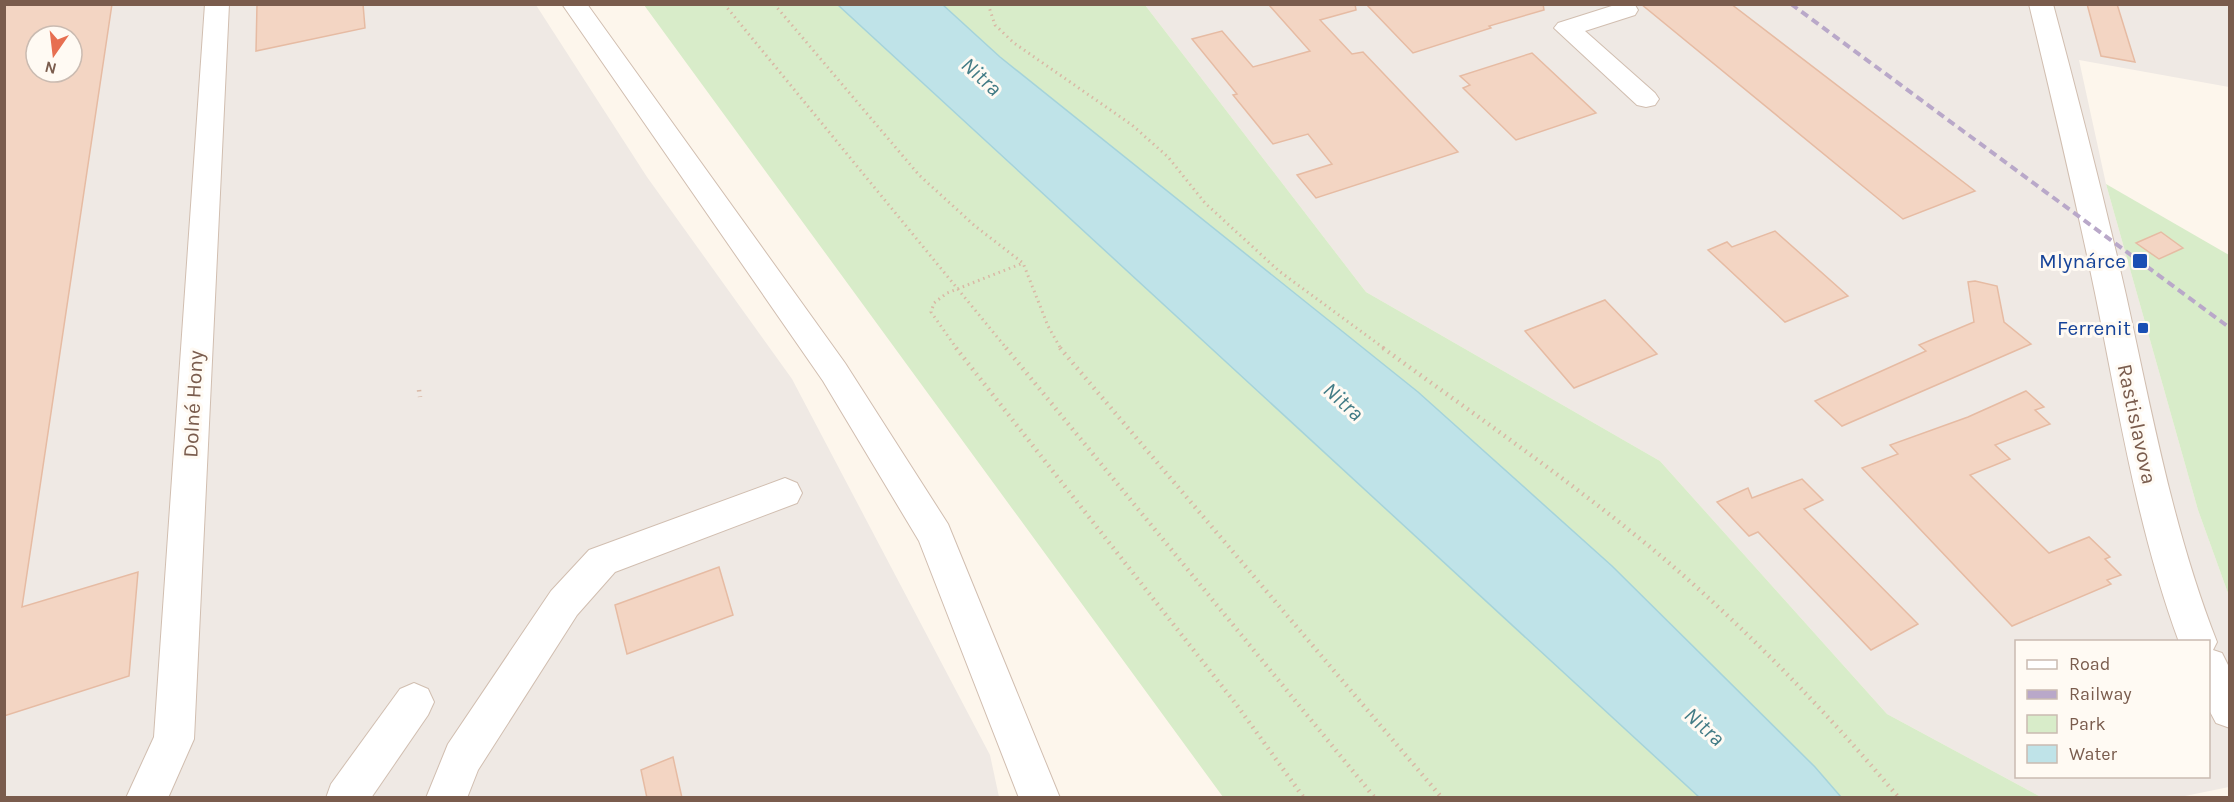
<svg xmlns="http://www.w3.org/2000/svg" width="2234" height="802" font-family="Karla,sans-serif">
  <rect width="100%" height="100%" fill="#fdf6ec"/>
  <g fill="#efe9e4" fill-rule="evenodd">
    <path d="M5,4L536,5L647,177L792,379L990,755L999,797L5,798ZM36,36H72V72H36Z"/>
    <path d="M1145,5H2229V87L2079,60L2106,184L2198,510L2229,596V787L2180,797H2041L1887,714L1660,461L1366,292ZM2016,642H2208V776H2016Z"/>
  </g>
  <g fill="#d8ecc9">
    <path d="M644,5H838C1124,270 1413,532 1699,797H1223Z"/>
    <polygon points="943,5 1145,5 1366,292 1660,461 1887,714 2041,797 1841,797 1815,767 1612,566 1418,392 1000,57"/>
    <polygon points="2106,184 2229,255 2229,596 2198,510"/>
  </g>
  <path fill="#bfe3e8" stroke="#a5d3da" stroke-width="1.5" d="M838,5H943L1000,57L1418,392L1612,566L1815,767L1841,797H1699C1413,532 1124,270 838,5Z"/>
  <g fill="#f3d5c3" stroke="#e6bba3" stroke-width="1.5" fill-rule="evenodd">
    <path d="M4,4H112L22,607L138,572L129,676L4,716ZM36,36H72V72H36Z"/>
    <polygon points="257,4 363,4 365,28 256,51"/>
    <polygon points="1268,4 1355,4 1356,10 1320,20 1352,54 1363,52 1458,152 1316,198 1297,175 1332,164 1308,134 1273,144 1233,95 1237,94 1192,39 1222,31 1253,67 1310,51"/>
    <polygon points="1366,4 1543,4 1544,10 1489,26 1491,28 1413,53"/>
    <polygon points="1641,4 1731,4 1975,191 1903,219"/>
    <polygon points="2087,4 2117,4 2135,62 2101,56"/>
    <polygon points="1532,53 1596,113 1516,140 1463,88 1470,85 1460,76"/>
    <polygon points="1775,231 1848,296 1785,322 1708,250 1727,242 1732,247"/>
    <polygon points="2161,232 2183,248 2159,259 2136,243"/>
    <polygon points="1975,281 1997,286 2004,322 2031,344 1842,426 1815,401 1926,351 1919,345 1974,322 1968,282"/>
    <polygon points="1605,300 1657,354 1574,388 1525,331"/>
    <polygon points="2026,391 2044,407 2035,410 2050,424 1995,445 2010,459 1970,475 2049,553 2089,537 2110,557 2105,559 2121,575 2107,580 2111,584 2012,626 1862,468 1898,454 1890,445 1968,417"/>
    <polygon points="1802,479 1823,500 1804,509 1918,624 1871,650 1758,532 1749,536 1717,502 1748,488 1752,498"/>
    <polygon points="719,567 733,615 627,654 615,605"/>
    <polygon points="673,757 682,798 647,798 641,770"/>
  </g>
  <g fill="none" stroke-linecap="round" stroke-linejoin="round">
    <g stroke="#d1beb0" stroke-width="2">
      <g id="minor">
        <polygon points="205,4 229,4 194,739 168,798 126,798 154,737"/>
        <polygon points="562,4 587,4 845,363 948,524 1060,798 1019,798 919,541 823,381"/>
        <polygon points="1618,4 1635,5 1638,10 1635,15 1585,31 1655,93 1659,99 1655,105 1646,107 1637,105 1554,28 1558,23"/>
        <path d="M2029,4H2053C2079,101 2104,198 2126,295C2152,413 2173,530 2217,642L2213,650L2222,653L2230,669V728L2216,723L2208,708V642H2179C2137,528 2119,411 2095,293C2075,196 2052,100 2029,4Z"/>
        <polygon points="785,478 797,483 802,493 797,503 615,572 577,615 478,770 467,798 426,798 448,744 551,591 589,550"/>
        <polygon points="414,683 428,689 434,702 428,715 371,798 326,798 331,784 400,689"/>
      </g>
    </g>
    <g stroke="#d9b8a5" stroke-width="3" stroke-dasharray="1.5 4" stroke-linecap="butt">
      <polyline points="724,4 1007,349"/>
      <polyline points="774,4 919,175 975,226 1023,263 1048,326 1061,349"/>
      <polyline points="988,4 995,25 1014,43 1132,125 1168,157 1205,203 1279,271 1385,349"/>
      <polyline points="957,349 931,312 934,303 947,293 1023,263"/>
    </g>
    <g stroke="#d9b8a5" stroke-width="4.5" stroke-dasharray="1.5 5" stroke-linecap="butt">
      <polyline points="956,348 1236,704 1304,798"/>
      <polyline points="1006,348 1375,798"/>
      <polyline points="1060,348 1442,798"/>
      <path d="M1383,348C1475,415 1569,480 1656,552C1744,626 1825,710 1899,798"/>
      <polyline points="419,390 420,397"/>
    </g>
    <use href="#minor" fill="#fff" fill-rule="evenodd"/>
    <polyline stroke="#b9a8c9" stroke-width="4" stroke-dasharray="8 5" stroke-linecap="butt" points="1791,4 2230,328"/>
  </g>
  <g fill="#1a4fb4" stroke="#fffaf3" stroke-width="2">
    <rect x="2132" y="253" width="16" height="16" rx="3"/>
    <rect x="2137" y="322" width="12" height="12" rx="3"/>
  </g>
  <g text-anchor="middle" stroke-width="6" stroke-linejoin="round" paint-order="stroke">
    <g font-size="21" fill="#164399" stroke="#fffaf3" text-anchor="end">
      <text x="2126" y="268">Mlynárce</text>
      <text x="2131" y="335">Ferrenit</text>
    </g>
    <g font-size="21" fill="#7a5c4d" stroke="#fffaf3">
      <text transform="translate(193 404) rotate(-87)" y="7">Dolné Hony</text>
      <text transform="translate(2137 424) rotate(78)" y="7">Rastislavova</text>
    </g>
    <g font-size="22" font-style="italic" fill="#437c86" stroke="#fffaf3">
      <text transform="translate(982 76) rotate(42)" y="8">Nitra</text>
      <text transform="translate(1344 401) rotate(42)" y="8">Nitra</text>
      <text transform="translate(1705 726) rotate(42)" y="8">Nitra</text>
    </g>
  </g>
  <rect width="2234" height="802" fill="none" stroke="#7a5c4d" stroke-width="12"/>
  <rect x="2015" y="640" width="195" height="138" fill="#fffaf3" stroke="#cabbb1" stroke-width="1.5"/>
  <rect x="2027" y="660" width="30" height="9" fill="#ffffff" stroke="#cabbb1" stroke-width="1.5"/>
  <text x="2069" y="670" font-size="18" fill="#7a5c4d">Road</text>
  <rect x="2027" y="690" width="30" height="9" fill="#b9a8c9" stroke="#cabbb1" stroke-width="1.5"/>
  <text x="2069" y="700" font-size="18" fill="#7a5c4d">Railway</text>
  <rect x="2027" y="715" width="30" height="18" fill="#d8ecc9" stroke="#cabbb1" stroke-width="1.5"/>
  <text x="2069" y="730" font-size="18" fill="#7a5c4d">Park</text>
  <rect x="2027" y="745" width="30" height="18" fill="#bfe3e8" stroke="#cabbb1" stroke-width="1.5"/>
  <text x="2069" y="760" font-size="18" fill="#7a5c4d">Water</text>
  <g transform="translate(54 54) rotate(194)"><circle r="28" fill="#fffaf3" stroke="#cabbb1" stroke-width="1.5"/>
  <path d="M0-4.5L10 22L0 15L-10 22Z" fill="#e76f51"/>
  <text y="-9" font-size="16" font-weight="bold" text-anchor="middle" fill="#7a5c4d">N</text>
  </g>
</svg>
